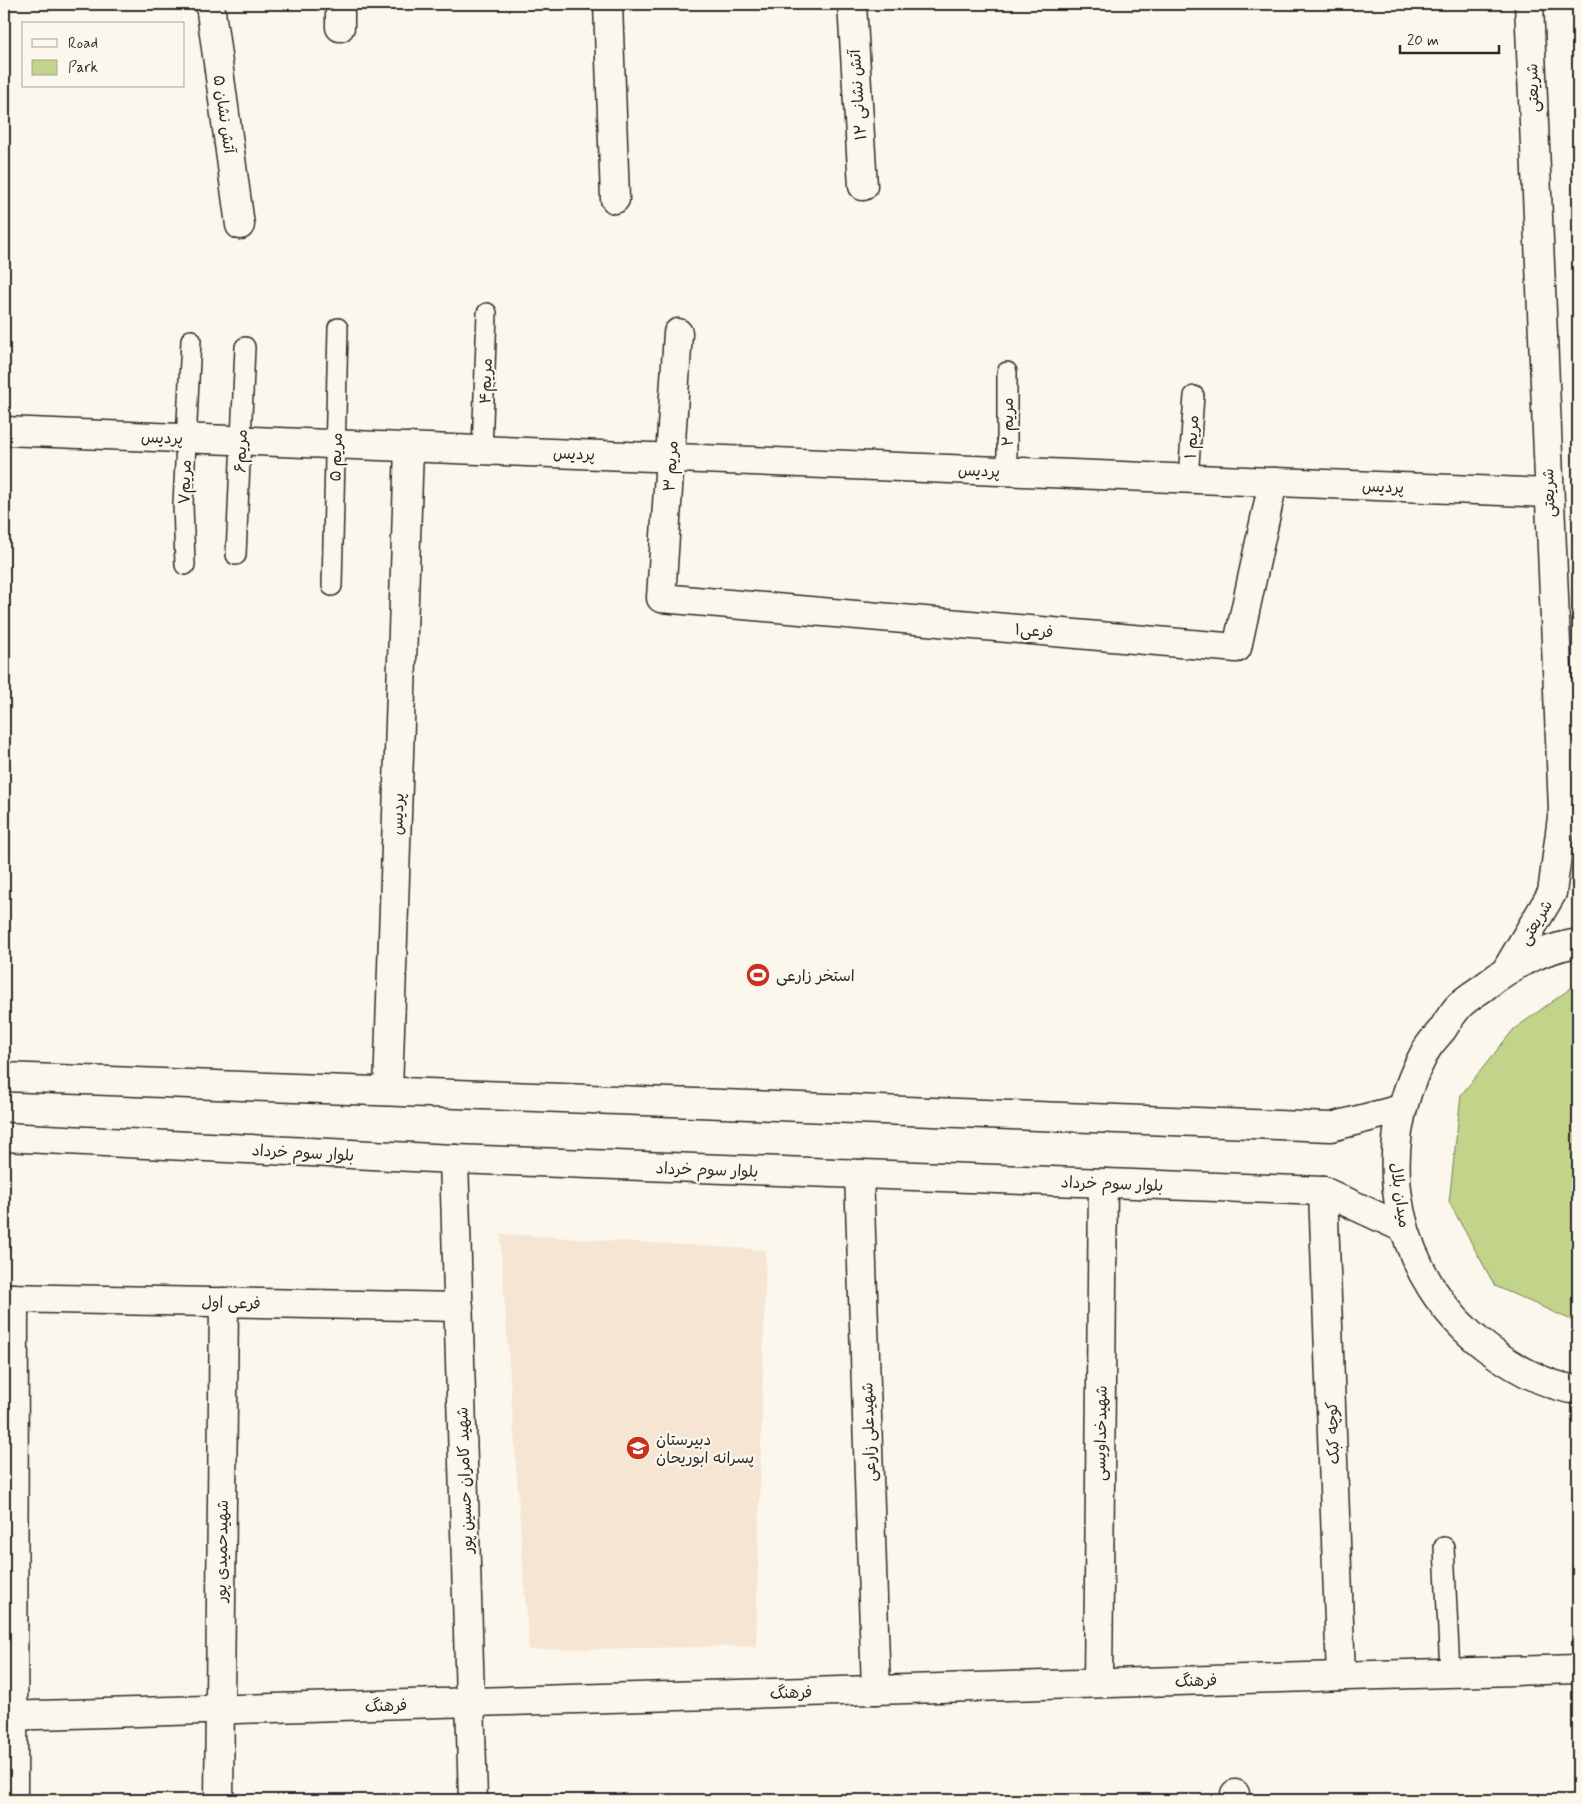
<svg xmlns="http://www.w3.org/2000/svg" width="1582" height="1804" font-family="Mynerve,'Playpen Sans Arabic',sans-serif">
  <rect width="100%" height="100%" fill="#fbf7ec"/>
  <filter id="ink" filterUnits="userSpaceOnUse"><feTurbulence type="fractalNoise" baseFrequency=".02" numOctaves="2"/><feDisplacementMap in="SourceGraphic" scale="10" xChannelSelector="R" yChannelSelector="G"/><feConvolveMatrix kernelMatrix="1 2 1 2 8 2 1 2 1" color-interpolation-filters="sRGB"/></filter>
  <g filter="url(#ink)">
    <polygon fill="#f5e5d2" points="500,1234 766,1250 756,1646 529,1650"/>
    <polygon fill="#c1d489" stroke="#76805a" points="1578,983 1578,1323 1495,1286 1449,1202 1461,1095 1514,1029"/>
    <g fill="none" stroke-linecap="round" stroke-linejoin="round">
      <g stroke="#2b2b2b" stroke-width="22">
        <g id="service">
          <polyline points="482,450 487,313"/>
          <polyline points="1007,471 1007,372"/>
          <polyline points="1188,478 1194,396"/>
          <polyline points="236,555 245,347"/>
          <polyline points="185,565 183,504 191,340"/>
          <polyline points="332,586 338,328"/>
          <polyline points="1444,1547 1450,1673"/>
        </g>
      </g>
      <g stroke="#2b2b2b" stroke-width="31">
        <g id="minor">
          <polyline points="210,4 240,225"/>
          <polyline points="340,4 340,27"/>
          <polyline points="608,4 615,199"/>
          <polyline points="852,4 863,186"/>
          <polyline points="678,333 661,598 1237,648 1273,482"/>
          <polyline points="4,431 1548,493"/>
          <polyline points="388,1091 409,447"/>
          <polyline points="859,1174 876,1690"/>
          <polyline points="1323,1191 1341,1676"/>
          <polyline points="4,1298 459,1307"/>
          <polyline points="1098,1683 1103,1183"/>
          <polyline points="4,1716 1578,1669"/>
          <polyline points="1235,1794 1235,1800"/>
          <polyline points="13,1800 14,1298"/>
          <polyline points="219,1800 224,1302"/>
        </g>
      </g>
      <g stroke="#2b2b2b" stroke-width="31">
        <polyline id="tertiary" points="454,1159 473,1800"/>
      </g>
      <g stroke="#2b2b2b" stroke-width="31">
        <g id="secondary">
          <path d="M1578,943C1544,948 1511,966 1484,987C1476,993 1467,998 1460,1005C1453,1012 1447,1022 1442,1030C1436,1037 1428,1045 1424,1054C1369,1155 1396,1279 1487,1348C1513,1367 1545,1386 1578,1390"/>
          <polyline points="1507,969 1552,893 1563,810 1529,4"/>
          <polyline points="4,1077 1331,1127 1401,1109"/>
          <polyline points="4,1137 454,1159 1323,1191 1403,1228"/>
        </g>
      </g>
      <use href="#service" stroke="#fbf7ec" stroke-width="19"/>
      <use href="#minor" stroke="#fbf7ec" stroke-width="28"/>
      <use href="#tertiary" stroke="#fbf7ec" stroke-width="28"/>
      <use href="#secondary" stroke="#fbf7ec" stroke-width="28"/>
    </g>
  </g>
  <defs>
    <g id="stadium-disc" transform="scale(1.25)"><circle r="9.5" fill="#c8321e" stroke="#fbf7ec"/><path d="M0-5a6.5 5 0 1 0 0 10a6.5 5 0 1 0 0-10ZM-3.5-1.8h7v3.6h-7Z" fill="#fff"/></g>
    <g id="school-disc" transform="scale(1.25)"><circle r="9.5" fill="#c8321e" stroke="#fbf7ec"/><path d="M0-5L7-2L0 1L-7-2ZM-4 1L0 2.5L4 1V4Q0 6-4 4Z" fill="#fff"/></g>
  </defs>
  <g fill-rule="evenodd">
    <use href="#stadium-disc" x="758" y="975"/>
    <use href="#school-disc" x="638" y="1448"/>
  </g>
  <g text-anchor="middle" stroke-width="4.5" stroke-linejoin="round" paint-order="stroke">
    <g font-size="16" fill="#2b2b2b" stroke="#fbf7ec">
      <text transform="translate(1532 88) rotate(-92)" y="6">شریعتی</text>
      <text transform="translate(857 95) rotate(-94)" y="6">آتش نشانی ۱۲</text>
      <text transform="translate(225 114) rotate(82)" y="6">آتش نشان ۵</text>
      <text transform="translate(485 381) rotate(-88)" y="6">مریم۴</text>
      <text transform="translate(1007 422) rotate(-90)" y="6">مریم ۲</text>
      <text transform="translate(162 437) rotate(2)" y="6">پردیس</text>
      <text transform="translate(1191 437) rotate(-86)" y="6">مریم ۱</text>
      <text transform="translate(240 451) rotate(-88)" y="6">مریم۶</text>
      <text transform="translate(574 453) rotate(2)" y="6">پردیس</text>
      <text transform="translate(335 457) rotate(-88)" y="6">مریم ۵</text>
      <text transform="translate(670 466) rotate(-86)" y="6">مریم ۳</text>
      <text transform="translate(979 470) rotate(2)" y="6">پردیس</text>
      <text transform="translate(184 482) rotate(-88)" y="6">مریم۷</text>
      <text transform="translate(1383 486) rotate(2)" y="6">پردیس</text>
      <text transform="translate(1548 493) rotate(-92)" y="6">شریعتی</text>
      <text transform="translate(1034 630) rotate(5)" y="6">فرعی۱</text>
      <text transform="translate(397 814) rotate(-88)" y="6">پردیس</text>
      <text transform="translate(1535 922) rotate(-59)" y="6">شریعتی</text>
      <text transform="translate(303 1152) rotate(3)" y="6">بلوار سوم خرداد</text>
      <text transform="translate(707 1169) rotate(2)" y="6">بلوار سوم خرداد</text>
      <text transform="translate(1112 1183) rotate(2)" y="6">بلوار سوم خرداد</text>
      <text transform="translate(1401 1195) rotate(82)" y="6">میدان بلال</text>
      <text transform="translate(231 1302) rotate(1)" y="6">فرعی اول</text>
      <text transform="translate(868 1432) rotate(-92)" y="6">شهیدعلی زارعی</text>
      <text transform="translate(1100 1433) rotate(-89)" y="6">شهیدخداویسی</text>
      <text transform="translate(1332 1433) rotate(-92)" y="6">کوچه کبک</text>
      <text transform="translate(464 1480) rotate(-92)" y="6">شهید کامران حسین پور</text>
      <text transform="translate(221 1551) rotate(-89)" y="6">شهیدحمیدی پور</text>
      <text transform="translate(1196 1680) rotate(-2)" y="6">فرهنگ</text>
      <text transform="translate(791 1692) rotate(-2)" y="6">فرهنگ</text>
      <text transform="translate(386 1705) rotate(-2)" y="6">فرهنگ</text>
    </g>
    <g font-size="16" fill="#2b2b2b" stroke="#fbf7ec" text-anchor="start">
      <text x="776" y="981">استخر زارعی</text>
      <text x="656" y="1445">دبیرستان<tspan x="656" dy="18">پسرانه ابوریحان</tspan></text>
    </g>
  </g>
  <rect width="1582" height="1804" fill="none" stroke="#fbf7ec" stroke-width="20"/>
  <rect x="10" y="10" width="1562" height="1784" fill="none" stroke="#2b2b2b" stroke-width="2" filter="url(#ink)"/>
  <rect x="22" y="22" width="162" height="65" fill="#fbf7ec" stroke="#a8a59f"/>
  <rect x="32" y="39" width="25" height="8" fill="#fbf7ec" stroke="#a8a59f"/>
  <text x="68" y="48" font-size="15" fill="#2b2b2b">Road</text>
  <rect x="32" y="60" width="25" height="15" fill="#c1d489" stroke="#a8a59f"/>
  <text x="68" y="72" font-size="15" fill="#2b2b2b">Park</text>
  <path d="M1400 45v8h99v-8" fill="none" stroke="#2b2b2b" stroke-width="2.5"/>
  <text x="1407" y="45" font-size="15" fill="#2b2b2b" stroke="#fbf7ec" stroke-width="4" paint-order="stroke">20 m</text>
</svg>
